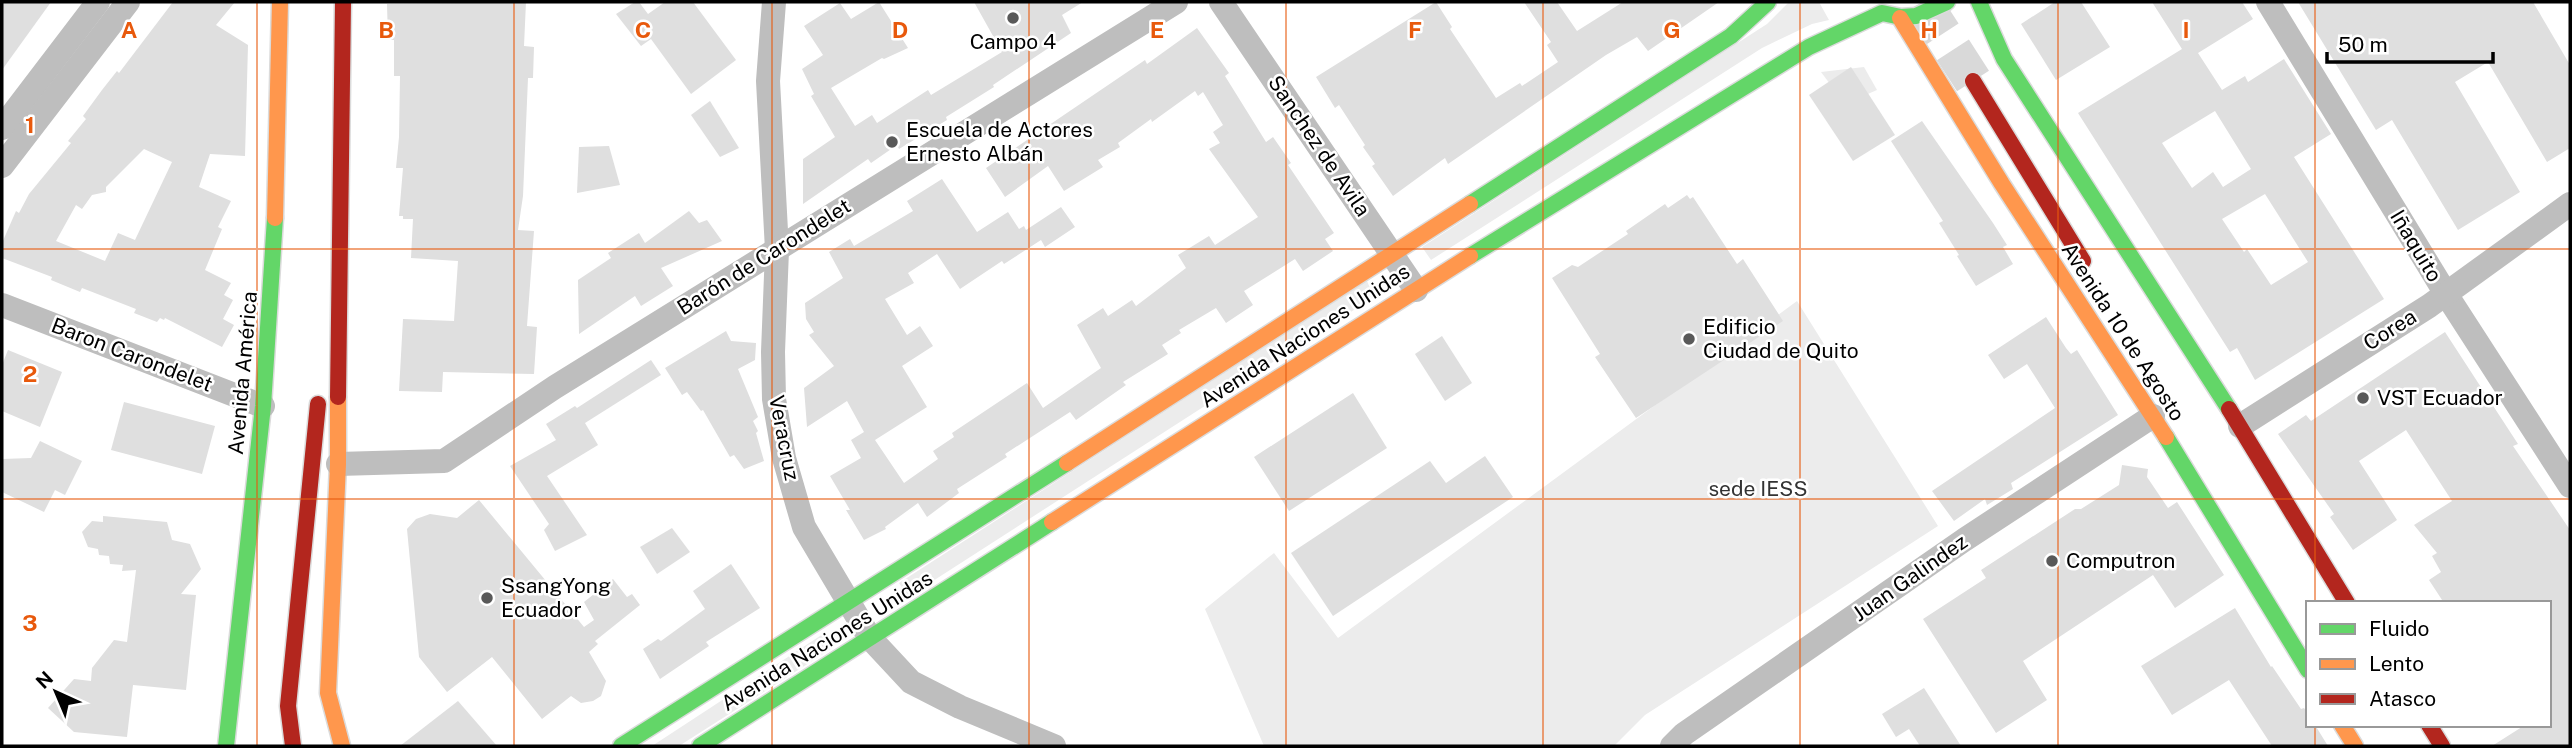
<svg xmlns="http://www.w3.org/2000/svg" width="2572" height="748" font-family="'Public Sans',sans-serif">
  <rect width="100%" height="100%" fill="#fff"/>
  <g fill="#ececec">
    <polygon points="1789,2 1819,2 1829,20 1812,24 1762,48 1431,260 1422,247 1767,24"/>
    <polygon points="1864,67 1877,90 1845,104 1821,72"/>
    <polygon points="1367,281 1374,297 908,597 899,583"/>
    <polygon points="1797,301 1938,526 1645,715 1614,746 1264,746 1205,609 1274,553 1338,638"/>
    <polygon points="823,634 834,647 679,746 652,746"/>
  </g>
  <g fill="#dfdfdf" fill-rule="evenodd">
    <polygon points="2,2 51,2 2,70"/>
    <path d="M173,2H235L216,25L248,45L245,156L210,154L199,187L231,201L218,227L222,229L205,270L231,283L224,295L233,300L223,319L234,325L222,347L165,318L164,320L160,318L157,322L134,313L136,309L82,288L80,292L51,280L52,277L2,258V243L16,211L19,213L29,194L71,143L68,141L86,119L83,116L102,90L117,71L119,73ZM144,149L172,162L135,240L118,233L105,261L56,241L76,205L82,209L92,195L106,192V187Z"/>
    <polygon points="526,2 524,46 534,47 533,78 528,78 523,196 518,230 534,231 527,326 537,327 534,374 443,372 442,392 399,391 403,319 454,321 458,261 411,258 413,219 403,219 403,216 399,216 403,168 396,168 399,137 400,76 394,76 394,40 388,40 387,4"/>
    <polygon points="635,2 639,2 648,14 665,2 693,2 736,60 691,94 651,39 641,46 616,14"/>
    <polygon points="879,2 908,48 884,59 882,58 831,88 855,126 872,115 877,123 928,90 931,95 1002,52 974,2 1083,2 1062,15 1071,33 993,85 994,87 946,117 947,120 899,149 897,145 871,163 868,159 803,204 803,159 835,137 811,96 814,94 802,69 823,55 804,26 840,3 851,19"/>
    <polygon points="1436,2 1452,27 1450,29 1496,98 1520,83 1522,86 1558,62 1547,45 1551,42 1524,2 1557,2 1577,31 1623,2 1719,2 1648,51 1637,37 1606,55 1448,164 1445,158 1393,196 1372,166 1375,164 1363,147 1365,145 1339,105 1335,108 1316,77"/>
    <polygon points="2055,2 2081,2 2110,47 2056,80 2021,24"/>
    <path d="M2152,2H2242L2253,19L2198,53L2222,90L2245,76L2248,82L2284,59L2331,134L2294,157L2384,299L2255,380L2237,348L2230,352L2078,113L2182,49ZM2215,111L2251,169L2223,187L2213,172L2192,188L2162,143ZM2265,194L2308,262L2271,285L2247,249L2244,252L2222,219Z"/>
    <polygon points="2298,2 2533,2 2570,65 2570,148 2547,162 2488,62 2455,82 2520,192 2458,230 2392,120 2376,130"/>
    <polygon points="1197,28 1229,73 1225,76 1266,142 1273,137 1291,163 1288,165 1334,233 1325,239 1333,251 1303,271 1295,259 1244,291 1253,305 1226,323 1216,308 1179,330 1181,333 1162,345 1168,354 1123,382 1126,385 1076,420 1070,412 1005,454 1007,457 957,489 959,493 927,517 918,503 885,527 886,529 864,540 846,510 850,510 830,476 861,458 851,440 864,432 847,401 807,427 804,388 834,366 809,335 814,332 806,319 805,303 843,278 829,252 850,239 854,246 913,211 907,201 942,179 977,232 1008,212 1019,229 1024,226 1026,230 1061,207 1075,227 1045,247 1041,240 1004,264 1002,261 960,289 937,254 908,273 914,283 885,299 907,335 920,326 933,346 902,366 927,407 875,440 904,483 938,459 933,451 954,437 952,433 1027,383 1043,408 1101,368 1077,325 1103,308 1108,316 1132,300 1136,306 1186,268 1178,255 1209,236 1215,245 1258,217 1209,149 1220,143 1213,132 1223,125 1203,92 1198,96 1195,91 1152,122 1151,119 1118,143 1120,147 1098,160 1103,167 1064,191 1048,166 1005,197 986,168 1145,60 1147,64"/>
    <polygon points="1851,67 1895,135 1853,161 1809,95"/>
    <polygon points="710,101 739,148 720,157 691,115"/>
    <polygon points="1922,121 1993,223 2007,245 2003,247 2013,264 1976,286 1957,256 1959,255 1939,223 1943,221 1891,141"/>
    <polygon points="609,146 620,185 577,193 579,147"/>
    <polygon points="1687,195 1690,199 1693,197 1737,264 1743,259 1783,321 1636,418 1595,357 1600,354 1552,278 1572,265 1578,267 1628,234 1626,231 1665,204 1668,208"/>
    <polygon points="689,211 699,223 707,220 722,241 661,268 673,286 641,306 635,296 579,334 578,280 611,258 608,253 639,233 645,243"/>
    <polygon points="2046,317 2066,348 2071,354 2077,350 2118,415 2011,483 2013,489 1987,505 1985,499 1954,521 1932,491 2055,408 2027,364 2004,379 1988,355"/>
    <polygon points="726,331 731,341 756,343 755,360 738,369 758,417 753,421 758,431 756,433 764,461 744,469 734,455 730,457 703,410 701,411 687,392 682,395 665,368"/>
    <polygon points="2445,332 2518,444 2513,446 2570,530 2570,746 2492,746 2525,725 2549,725 2549,603 2444,603 2429,580 2441,572 2432,556 2437,553 2414,525 2452,501 2406,430 2359,461 2397,520 2353,550 2330,517 2334,514 2278,434 2306,415 2311,421"/>
    <polygon points="1442,336 1472,383 1445,401 1415,354"/>
    <polygon points="8,350 62,372 40,427 2,411 2,365"/>
    <polygon points="651,360 661,375 585,423 598,445 547,476 587,535 555,551 544,530 549,524 510,466 556,440 546,424 575,406 577,408"/>
    <polygon points="1353,393 1387,448 1289,511 1254,457"/>
    <polygon points="124,402 215,426 202,474 111,450"/>
    <polygon points="40,441 82,461 65,495 55,490 44,512 2,492 2,459 31,458"/>
    <polygon points="1485,456 1513,497 1333,616 1291,553 1430,461 1446,483"/>
    <polygon points="2122,465 2148,469 2147,477 2168,508 2177,502 2224,575 2175,608 2153,575 2023,661 2047,700 1996,733 1923,619 1986,578 1981,570 2075,509 2081,509 2119,485"/>
    <polygon points="479,500 584,627 594,620 584,602 613,579 627,597 632,594 640,605 595,641 598,644 589,652 606,681 601,696 593,701 581,703 571,696 542,719 492,657 447,692 419,657 407,529 416,519 430,514 457,518"/>
    <polygon points="103,516 167,522 172,540 190,544 201,569 181,594 196,595 186,690 133,685 127,737 74,732 48,708 74,679 91,681 92,668 114,640 127,642 136,570 122,571 123,565 110,564 109,556 99,555 98,549 88,547 82,532 92,521 103,522"/>
    <polygon points="672,528 690,552 657,574 640,547"/>
    <polygon points="731,564 760,608 706,642 709,646 660,679 643,649 658,639 661,641 705,609 693,591"/>
    <polygon points="2235,608 2271,667 2272,666 2301,709 2304,708 2308,714 2308,725 2315,725 2328,746 2272,746 2229,680 2172,715 2141,666"/>
    <polygon points="1924,688 1961,746 1920,746 1909,729 1896,737 1882,714"/>
    <polygon points="458,701 497,746 400,746"/>
  </g>
  <g fill="none" stroke-linecap="round" stroke-linejoin="round">
    <polyline stroke="#d9d9d9" stroke-width="38" stroke-dasharray="38 19" stroke-linecap="butt" points="1922,2 1973,81"/>
    <g stroke="#dbdbdb" stroke-width="19">
      <g id="fast">
        <polyline points="1979,2 2004,59 2229,409"/>
        <polyline points="1470,204 1731,36 1768,2"/>
        <polyline points="1470,256 1809,47 1882,13 1901,17 1916,16 1947,2"/>
        <polyline points="2166,437 2308,670"/>
        <polyline points="226,746 263,406 275,218"/>
        <polyline points="621,746 1067,463"/>
        <polyline points="700,746 1052,522"/>
      </g>
    </g>
    <g stroke="#dbdbdb" stroke-width="19">
      <g id="slow">
        <polyline points="1900,18 2002,184 2166,437"/>
        <polyline points="275,218 280,2"/>
        <polyline points="338,397 338,464 328,693 342,746"/>
        <polyline points="1067,463 1470,204"/>
        <polyline points="1052,522 1470,256"/>
        <polyline points="2342,725 2355,746"/>
      </g>
    </g>
    <g stroke="#dbdbdb" stroke-width="19">
      <g id="jam">
        <polyline points="1973,81 2083,261"/>
        <polyline points="338,397 343,2"/>
        <polyline points="2229,409 2347,603"/>
        <polyline points="2429,725 2442,746"/>
        <polyline points="293,746 288,706 318,404"/>
      </g>
    </g>
    <g stroke="#bebebe" stroke-width="24">
      <polyline points="774,2 768,81 777,250 773,352 774,399 784,458 804,527 870,638 911,682 960,707 1054,746"/>
      <polyline points="1221,2 1416,290"/>
      <polyline points="2268,2 2446,294 2570,486"/>
      <polyline points="2,128 98,2"/>
      <polyline points="2,166 128,2"/>
      <polyline points="2,305 263,406"/>
      <polyline points="2240,426 2429,306 2570,204"/>
      <polyline points="338,464 444,461 555,387 1176,2"/>
      <polyline points="1672,746 1684,734 1964,540 2153,416"/>
    </g>
    <use href="#fast" stroke="#63d668" stroke-width="16"/>
    <use href="#slow" stroke="#ff974d" stroke-width="16"/>
    <use href="#jam" stroke="#b3261e" stroke-width="16"/>
  </g>
  <path fill="none" stroke="#e8590c" stroke-width="2" stroke-opacity="0.55" d="M257,2V746M514,2V746M772,2V746M1029,2V746M1286,2V746M1543,2V746M1800,2V746M2058,2V746M2315,2V603M2,249H2570M2,499H2570M2315,725V746"/>
  <g fill="#595959" stroke="#fff" stroke-width="2.5">
    <circle cx="1013" cy="18" r="7"/>
    <circle cx="892" cy="142" r="7"/>
    <circle cx="1689" cy="339" r="7"/>
    <circle cx="2363" cy="398" r="7"/>
    <circle cx="2052" cy="561" r="7"/>
    <circle cx="487" cy="598" r="7"/>
  </g>
  <g text-anchor="middle" stroke-width="5" stroke-linejoin="round" paint-order="stroke">
    <g font-size="21" fill="#000" stroke="#fff" text-anchor="start">
      <text x="1013" y="49" text-anchor="middle">Campo 4</text>
      <text x="906" y="137">Escuela de Actores<tspan x="906" dy="24">Ernesto Albán</tspan></text>
      <text x="1703" y="334">Edificio<tspan x="1703" dy="24">Ciudad de Quito</tspan></text>
      <text x="2377" y="405">VST Ecuador</text>
      <text x="2066" y="568">Computron</text>
      <text x="501" y="593">SsangYong<tspan x="501" dy="24">Ecuador</tspan></text>
    </g>
    <g font-size="21" fill="#000" stroke="#fff">
      <text transform="translate(1319 146) rotate(56)" y="7">Sanchez de Avila</text>
      <text transform="translate(2416 246) rotate(59)" y="7">Iñaquito</text>
      <text transform="translate(764 257) rotate(-32)" y="7">Barón de Carondelet</text>
      <text transform="translate(2390 330) rotate(-32)" y="7">Corea</text>
      <text transform="translate(2123 332) rotate(57)" y="7">Avenida 10 de Agosto</text>
      <text transform="translate(1305 336) rotate(-33)" y="7">Avenida Naciones Unidas</text>
      <text transform="translate(132 355) rotate(21)" y="7">Baron Carondelet</text>
      <text transform="translate(243 373) rotate(-85)" y="7">Avenida América</text>
      <text transform="translate(784 438) rotate(79)" y="7">Veracruz</text>
      <text transform="translate(1910 578) rotate(-35)" y="7">Juan Galindez</text>
      <text transform="translate(827 641) rotate(-32)" y="7">Avenida Naciones Unidas</text>
    </g>
    <g font-size="21" fill="#333" stroke="#fff">
      <text x="1758" y="496">sede IESS</text>
    </g>
  </g>
  <g font-size="23" text-anchor="middle" font-weight="bold" fill="#e8590c" stroke="#fff" stroke-width="5" stroke-linejoin="round" paint-order="stroke">
    <text x="129" y="38">A</text>
    <text x="386" y="38">B</text>
    <text x="643" y="38">C</text>
    <text x="900" y="38">D</text>
    <text x="1157" y="38">E</text>
    <text x="1415" y="38">F</text>
    <text x="1672" y="38">G</text>
    <text x="1929" y="38">H</text>
    <text x="2186" y="38">I</text>
    <text x="30" y="133">1</text>
    <text x="30" y="382">2</text>
    <text x="30" y="631">3</text>
  </g>
  <rect width="2572" height="748" fill="none" stroke="#000000" stroke-width="7"/>
  <rect x="2306" y="601" width="245" height="126" fill="#ffffff" stroke="#999999" stroke-width="2"/>
  <rect x="2320" y="624" width="35" height="10" fill="#63d668" stroke="#999999" stroke-width="2"/>
  <text x="2369" y="636" font-size="21" fill="#000000">Fluido</text>
  <rect x="2320" y="659" width="35" height="10" fill="#ff974d" stroke="#999999" stroke-width="2"/>
  <text x="2369" y="671" font-size="21" fill="#000000">Lento</text>
  <rect x="2320" y="694" width="35" height="10" fill="#b3261e" stroke="#999999" stroke-width="2"/>
  <text x="2369" y="706" font-size="21" fill="#000000">Atasco</text>
  <g transform="translate(56 692) rotate(316)" stroke="#ffffff" stroke-width="5" paint-order="stroke">
  <path d="M0-5L12 26L0 18L-12 26Z" fill="#000000"/>
  <text y="-10" font-size="19" font-weight="bold" text-anchor="middle" fill="#000000">N</text>
  </g>
  <path d="M2327 52v10h166v-10" fill="none" stroke="#000000" stroke-width="3.5"/>
  <text x="2338" y="52" font-size="21" fill="#000000" stroke="#ffffff" stroke-width="5" paint-order="stroke">50 m</text>
</svg>
